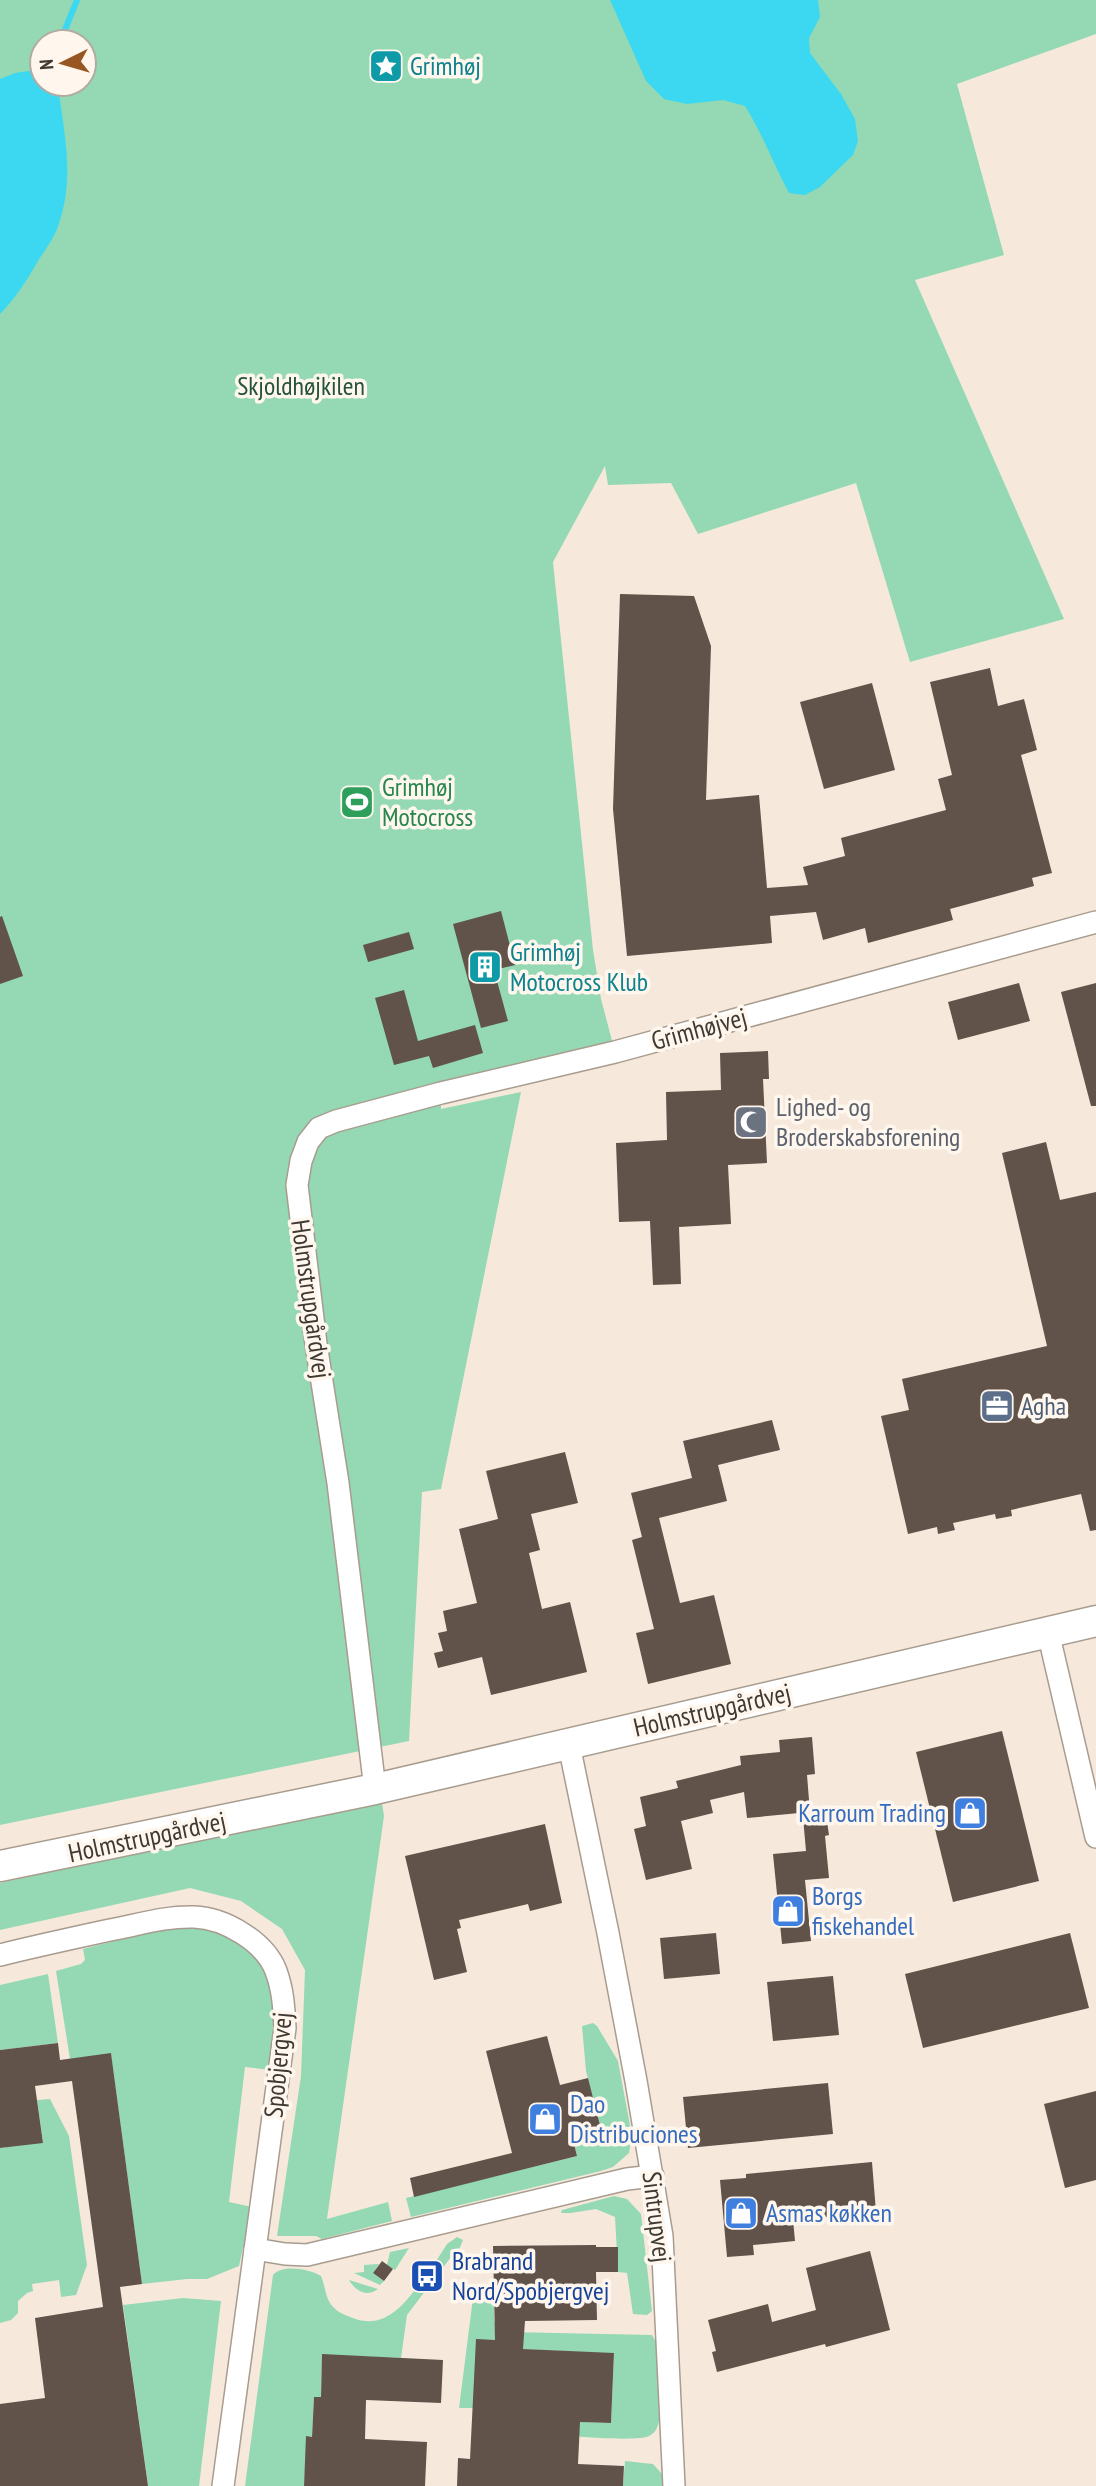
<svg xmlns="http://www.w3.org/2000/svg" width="1096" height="2486" font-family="'PT Sans Narrow',sans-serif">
  <rect width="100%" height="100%" fill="#f6e9db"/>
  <g fill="#94d9b3" fill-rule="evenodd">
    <path d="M0,0H1096V34L957,84L1004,255L915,280L1064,619L910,662L856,483L698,534L671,483L608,485L605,466L553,562L593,950L601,999L615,1052L441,1093V1109L521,1092L441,1489L422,1492L409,1741L0,1825ZM42,42H84V84H42Z"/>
    <polygon points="382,1803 384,1816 327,2219 388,2202 392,2221 322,2239 316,2236 277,2236 301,2076 305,1970 282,1929 241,1901 190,1888 0,1930 0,1883 175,1844"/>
    <path d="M187,1926C276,1939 280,1994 270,2070L245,2067L229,2202L252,2207L239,2266L207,2279H187L142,2284L111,2054L70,2059L56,1971L81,1964L85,1960L83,1949L154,1931Z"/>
    <polygon points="48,1974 58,2043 0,2050 0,1985"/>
    <polygon points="593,2023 597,2026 618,2061 632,2136 629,2153 613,2167 601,2171 411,2217 406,2198 577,2156 573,2140 602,2133 586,2071 582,2026"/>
    <polygon points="50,2099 69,2136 87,2265 76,2295 61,2297 59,2280 32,2284 33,2291 27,2293 18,2301 18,2313 11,2320 0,2323 0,2148 43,2142 37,2100"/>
    <polygon points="614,2196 627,2199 641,2214 652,2311 647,2315 633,2314 627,2273 618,2272 615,2217 596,2209 571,2213 561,2213 562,2210"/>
    <path d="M457,2237L463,2240L459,2250V2256L451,2257L407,2315L401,2358L322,2355L321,2397H314L312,2437H307L304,2486H245L273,2275C283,2264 309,2269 321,2276C325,2285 325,2295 330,2303C335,2311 344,2315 353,2318C386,2331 406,2302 424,2278L429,2281L435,2273L431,2269L447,2244Z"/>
    <polygon points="409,2248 395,2270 387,2265 390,2252"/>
    <polygon points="379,2264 373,2273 384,2281 380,2285 354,2273 364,2272 364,2265"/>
    <path d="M349,2280L378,2289C366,2298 355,2290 349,2280Z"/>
    <path d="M477,2294L494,2296V2321L503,2324L504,2332L652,2335L656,2342L660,2418C658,2425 657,2432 649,2436C635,2443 550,2434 529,2433L530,2420L611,2423L614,2354L523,2349V2342L473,2408H459L473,2298Z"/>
    <polygon points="183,2298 221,2301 199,2486 148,2486 123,2305"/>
    <polygon points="625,2461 653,2464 662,2474 662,2486 623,2486"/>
  </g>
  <g fill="#3cd8f1">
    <path d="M610,0H818L820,17L809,38L810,53L841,94L855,119L858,141L853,155L820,187L805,195L789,193C773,163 763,135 745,106L723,100L687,104L664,99L646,81Z"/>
    <path d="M42,69V84H58C64,136 76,178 57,229C53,240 44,251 38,261C27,280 15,299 0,314V79L15,73Z"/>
  </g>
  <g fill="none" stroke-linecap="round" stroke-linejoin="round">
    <polyline stroke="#3cd8f1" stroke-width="6" points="60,42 77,0"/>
  </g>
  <g fill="#61524a">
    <polygon points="620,594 694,596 711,646 706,800 759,795 767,888 808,885 803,867 845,856 841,838 946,810 938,779 952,775 930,682 990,668 998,706 1024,699 1037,750 1021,755 1052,873 1032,878 1034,886 950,909 953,920 868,943 865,928 823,940 816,912 770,916 772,943 627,956 613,809"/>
    <polygon points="872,683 895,770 824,789 800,702"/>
    <polygon points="501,911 515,965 494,970 508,1021 481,1028 453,924"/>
    <polygon points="2,916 23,976 0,984 0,917"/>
    <polygon points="409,932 414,949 368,962 363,945"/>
    <polygon points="1019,983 1030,1021 958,1040 948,1002"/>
    <polygon points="1096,983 1096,1106 1091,1106 1061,992"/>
    <polygon points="404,990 418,1041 475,1025 483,1053 433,1068 429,1056 394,1065 375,998"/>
    <polygon points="768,1051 769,1079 763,1079 767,1163 728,1165 731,1224 679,1227 681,1284 653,1285 650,1221 619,1222 616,1143 667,1140 666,1092 721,1090 720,1053"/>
    <polygon points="1046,1142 1060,1200 1096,1192 1096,1530 1090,1531 1081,1494 1011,1510 1012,1516 996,1519 995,1514 953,1523 955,1530 938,1534 937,1527 908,1534 881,1416 909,1410 902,1379 1047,1346 1002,1153"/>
    <polygon points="772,1420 780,1450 718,1465 727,1501 659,1518 680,1603 714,1595 731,1664 648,1684 636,1633 654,1629 632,1540 642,1537 631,1493 692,1478 683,1441"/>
    <polygon points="565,1452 578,1503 531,1514 540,1550 529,1553 542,1609 570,1602 587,1672 491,1695 482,1657 438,1668 434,1653 443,1651 438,1633 447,1631 443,1611 477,1603 459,1529 498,1519 486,1471"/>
    <polygon points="1002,1731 1039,1881 953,1902 916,1752"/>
    <polygon points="812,1737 815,1774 807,1775 810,1812 747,1818 744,1792 710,1800 713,1813 681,1821 692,1869 646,1880 634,1829 646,1826 640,1797 678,1788 676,1781 741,1765 740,1756 780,1752 779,1740"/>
    <polygon points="826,1815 829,1835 825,1836 829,1878 805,1880 811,1941 782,1944 773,1854 806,1851 803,1817"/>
    <polygon points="545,1824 562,1903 530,1911 528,1904 459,1920 461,1928 457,1929 467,1972 434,1980 405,1856"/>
    <polygon points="716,1933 720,1974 664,1979 660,1938"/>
    <polygon points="1070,1933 1089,2008 923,2048 905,1974"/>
    <polygon points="833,1976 839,2035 773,2041 767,1982"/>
    <polygon points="547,2036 560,2085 588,2078 602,2133 573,2140 577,2156 414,2197 410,2178 512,2153 486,2051"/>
    <polygon points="58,2043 60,2060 111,2053 142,2284 120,2287 148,2486 0,2486 0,2404 45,2398 35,2318 103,2307 72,2081 35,2086 43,2143 0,2148 0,2050"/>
    <polygon points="828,2083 833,2134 688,2148 683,2097"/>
    <polygon points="1096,2091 1096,2180 1065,2188 1044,2104"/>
    <polygon points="872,2162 876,2212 793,2220 795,2241 753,2245 754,2255 727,2257 720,2180 746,2178 746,2174"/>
    <polygon points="596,2245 596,2247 618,2247 618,2272 596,2272 597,2320 525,2321 523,2349 614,2353 611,2423 580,2422 578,2464 624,2466 623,2486 457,2486 458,2458 470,2459 476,2339 495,2340 493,2246"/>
    <polygon points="870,2251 890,2330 826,2347 825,2344 717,2372 712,2352 716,2351 708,2320 768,2304 772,2322 816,2310 806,2268"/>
    <polygon points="382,2261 393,2269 384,2281 373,2273"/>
    <polygon points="322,2354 443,2360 441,2403 366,2400 365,2439 427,2442 425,2486 304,2486 306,2436 312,2437 314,2397 321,2397"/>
  </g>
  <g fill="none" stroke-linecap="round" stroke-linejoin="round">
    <g stroke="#a89c8f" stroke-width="24">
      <g id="street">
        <polyline points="1048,1632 1096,1837"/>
        <polyline points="569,1745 608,1933 636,2081 662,2236 674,2486"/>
        <polyline points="375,1789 338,1483 316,1344 297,1185 301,1161 308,1142 319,1128 336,1121 441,1093 615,1052 1096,922"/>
        <path d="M0,1955C36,1946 73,1938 110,1930C137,1925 166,1916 194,1917C225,1918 265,1942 276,1971C283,1990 284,2008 285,2028L223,2486"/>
        <polyline points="255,2249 285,2254 307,2255 627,2179 653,2176"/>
      </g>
    </g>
    <g stroke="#a89c8f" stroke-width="33">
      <polyline id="secondary" points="0,1866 375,1789 1096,1621"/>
    </g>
    <use href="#street" stroke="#fff" stroke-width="21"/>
    <use href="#secondary" stroke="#fff" stroke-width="30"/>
  </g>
  <defs>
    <g id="sight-square" transform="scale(1.75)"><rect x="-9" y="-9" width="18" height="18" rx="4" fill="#0f9aa8" stroke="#fff7ee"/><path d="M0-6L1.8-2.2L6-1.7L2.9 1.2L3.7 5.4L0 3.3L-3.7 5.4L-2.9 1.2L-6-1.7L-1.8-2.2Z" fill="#fff"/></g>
    <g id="stadium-square" transform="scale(1.75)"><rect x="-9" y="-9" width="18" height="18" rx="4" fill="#2e9e5b" stroke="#fff7ee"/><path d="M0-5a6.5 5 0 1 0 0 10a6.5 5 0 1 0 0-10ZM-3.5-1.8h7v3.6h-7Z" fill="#fff"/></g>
    <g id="building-square" transform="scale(1.75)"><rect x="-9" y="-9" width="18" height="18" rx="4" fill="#0f9aa8" stroke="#fff7ee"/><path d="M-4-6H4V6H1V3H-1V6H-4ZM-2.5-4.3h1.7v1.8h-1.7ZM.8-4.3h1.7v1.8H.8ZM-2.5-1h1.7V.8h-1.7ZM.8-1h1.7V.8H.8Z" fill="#fff"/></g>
    <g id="mosque-square" transform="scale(1.75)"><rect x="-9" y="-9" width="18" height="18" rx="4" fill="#6b7280" stroke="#fff7ee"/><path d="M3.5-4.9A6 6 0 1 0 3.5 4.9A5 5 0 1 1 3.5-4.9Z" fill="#fff"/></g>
    <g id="office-square" transform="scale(1.75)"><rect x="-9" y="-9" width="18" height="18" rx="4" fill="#5c6f8a" stroke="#fff7ee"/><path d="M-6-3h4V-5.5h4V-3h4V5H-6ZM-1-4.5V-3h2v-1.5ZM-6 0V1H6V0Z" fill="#fff"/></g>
    <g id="shop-square" transform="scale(1.75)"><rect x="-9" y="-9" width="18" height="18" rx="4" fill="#3f7fe0" stroke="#fff7ee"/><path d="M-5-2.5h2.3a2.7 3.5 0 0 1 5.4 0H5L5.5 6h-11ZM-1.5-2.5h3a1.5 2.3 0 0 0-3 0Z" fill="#fff"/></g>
    <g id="bus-square" transform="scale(1.75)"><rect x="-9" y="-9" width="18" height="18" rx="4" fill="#1a4fb4" stroke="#fff7ee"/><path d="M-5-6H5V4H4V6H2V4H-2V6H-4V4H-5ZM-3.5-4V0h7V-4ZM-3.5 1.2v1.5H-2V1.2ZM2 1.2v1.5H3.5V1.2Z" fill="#fff"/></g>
  </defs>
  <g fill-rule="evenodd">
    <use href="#sight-square" x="386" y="66"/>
    <use href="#stadium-square" x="357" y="802"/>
    <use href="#building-square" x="485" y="967"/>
    <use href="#mosque-square" x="751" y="1122"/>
    <use href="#office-square" x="997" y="1406"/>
    <use href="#shop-square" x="970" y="1813"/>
    <use href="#shop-square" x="788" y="1911"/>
    <use href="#shop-square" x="545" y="2119"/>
    <use href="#shop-square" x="741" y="2213"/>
    <use href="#bus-square" x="427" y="2276"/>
  </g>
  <g text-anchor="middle" stroke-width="7" stroke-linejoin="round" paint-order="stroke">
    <g font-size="26" fill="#0d838f" stroke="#fff7ee" text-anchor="start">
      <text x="410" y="75">Grimhøj</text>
      <text x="510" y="961">Grimhøj<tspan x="510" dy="30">Motocross Klub</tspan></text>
    </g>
    <g font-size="26" fill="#25523b" stroke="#fff7ee">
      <text x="301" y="395">Skjoldhøjkilen</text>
    </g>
    <g font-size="26" fill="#27864d" stroke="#fff7ee" text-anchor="start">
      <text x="382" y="796">Grimhøj<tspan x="382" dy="30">Motocross</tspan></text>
    </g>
    <g font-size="26" fill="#3f3934" stroke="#fff7ee">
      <text transform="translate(699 1029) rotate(-15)" y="9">Grimhøjvej</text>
      <text transform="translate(311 1299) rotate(82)" y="9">Holmstrupgårdvej</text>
      <text transform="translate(712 1710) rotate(-13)" y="9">Holmstrupgårdvej</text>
      <text transform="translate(147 1837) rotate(-12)" y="9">Holmstrupgårdvej</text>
      <text transform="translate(278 2065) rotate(-85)" y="9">Spobjergvej</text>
      <text transform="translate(657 2217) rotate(83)" y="9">Sintrupvej</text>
    </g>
    <g font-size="26" fill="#5b616d" stroke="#fff7ee" text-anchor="start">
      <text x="776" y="1116">Lighed- og<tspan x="776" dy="30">Broderskabsforening</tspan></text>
    </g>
    <g font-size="26" fill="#4e5e75" stroke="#fff7ee" text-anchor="start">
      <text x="1021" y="1415">Agha</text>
    </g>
    <g font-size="26" fill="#366cbe" stroke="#fff7ee" text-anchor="start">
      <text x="946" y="1822" text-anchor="end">Karroum Trading</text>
      <text x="812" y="1905">Borgs<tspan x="812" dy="30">fiskehandel</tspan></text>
      <text x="570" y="2113">Dao<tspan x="570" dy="30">Distribuciones</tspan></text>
      <text x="766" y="2222">Asmas køkken</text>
    </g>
    <g font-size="26" fill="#164399" stroke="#fff7ee" text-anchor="start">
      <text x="452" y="2270">Brabrand<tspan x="452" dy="30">Nord/Spobjergvej</tspan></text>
    </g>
  </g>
  <g transform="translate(63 63) rotate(265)"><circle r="33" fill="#fff7ee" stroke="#b2aba4" stroke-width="2"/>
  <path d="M0-5L12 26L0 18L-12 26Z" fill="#975622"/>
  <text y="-10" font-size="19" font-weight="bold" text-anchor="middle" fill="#3f3934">N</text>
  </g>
</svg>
